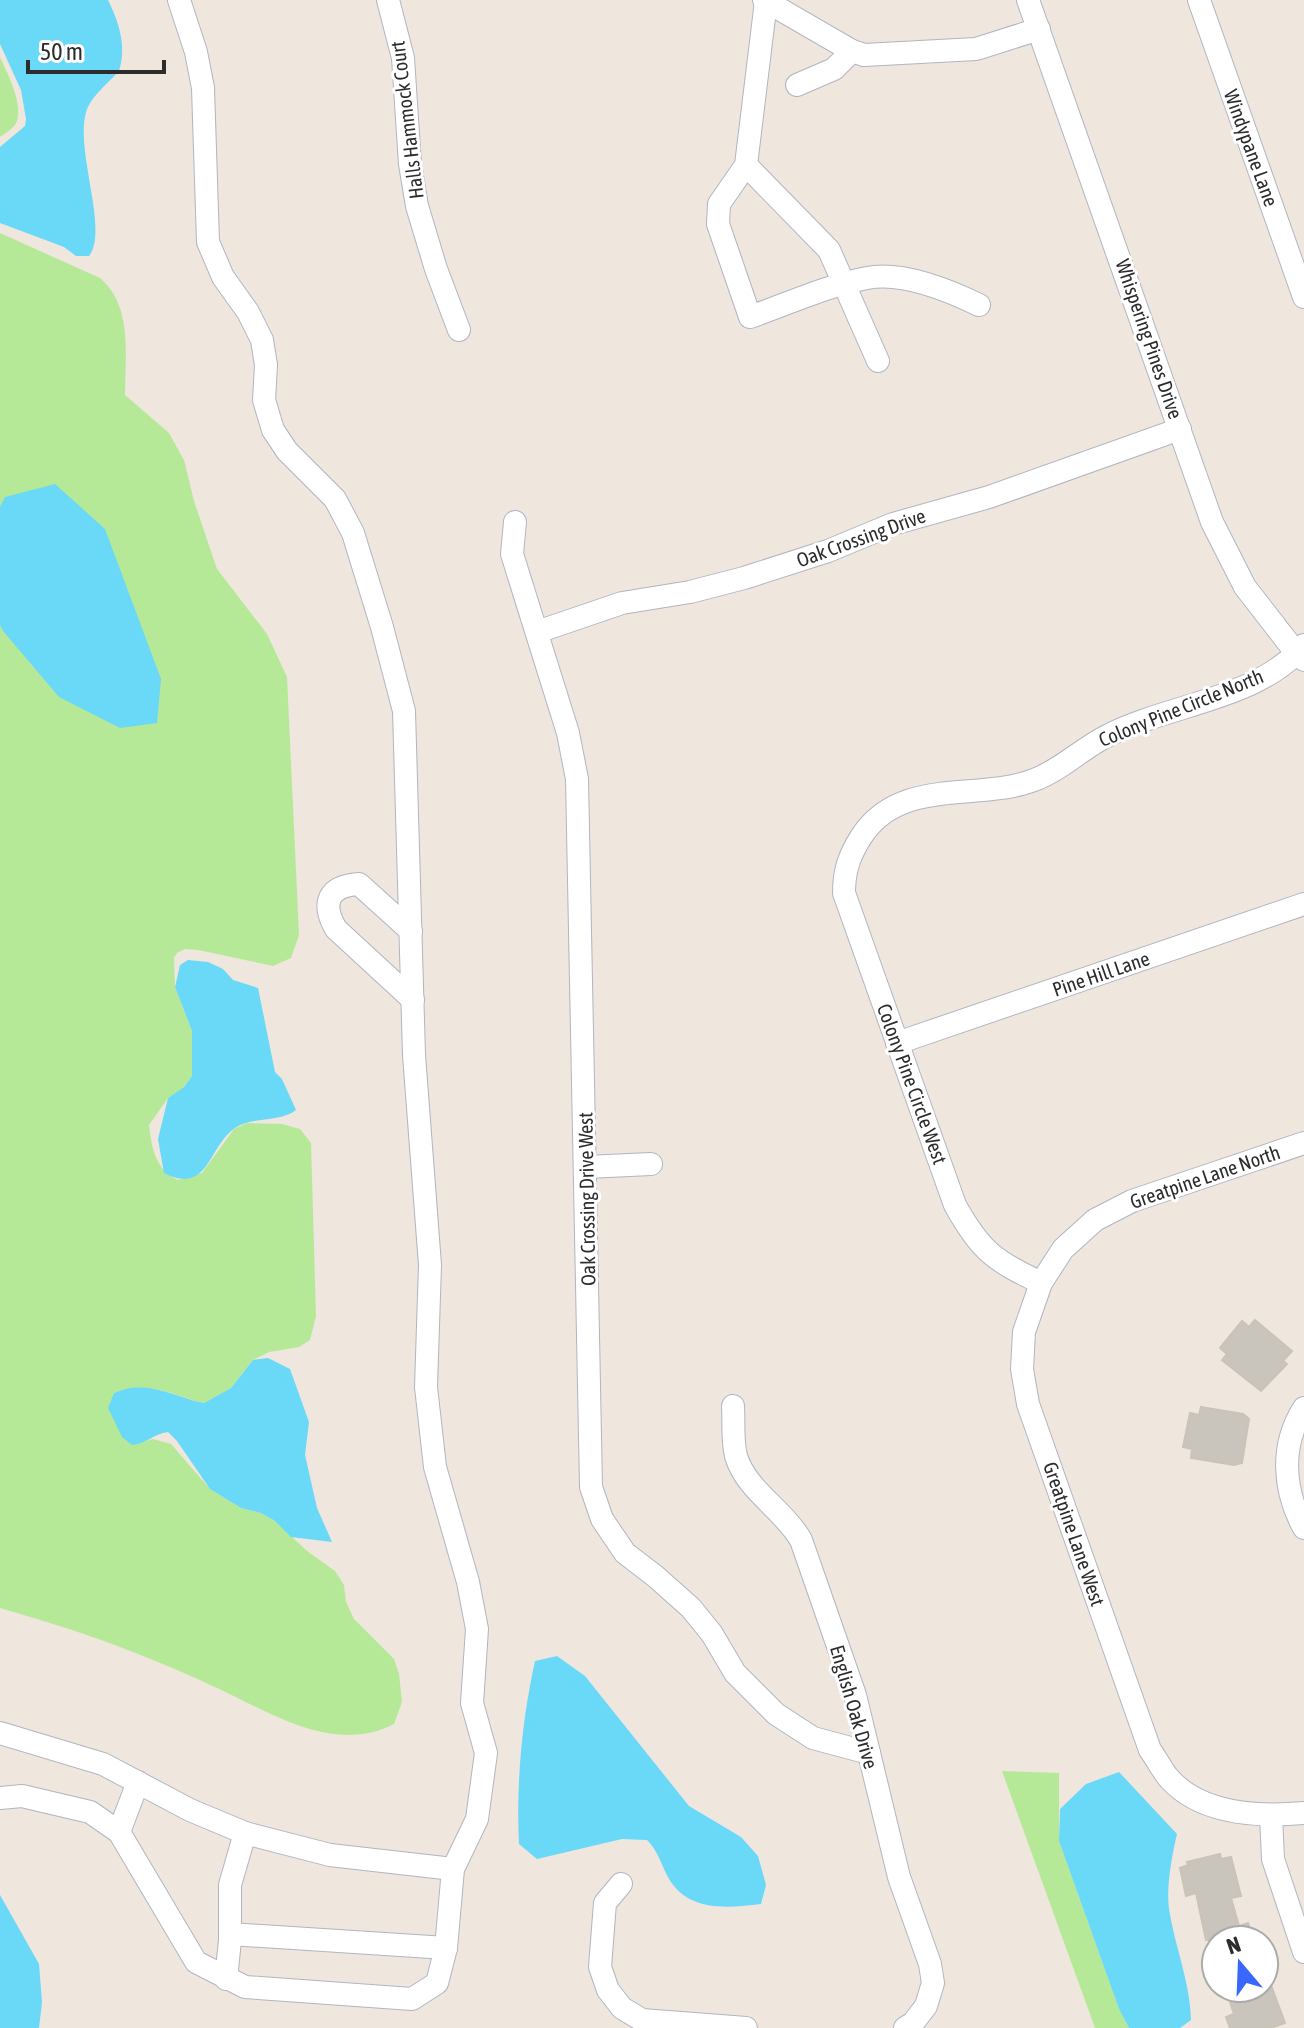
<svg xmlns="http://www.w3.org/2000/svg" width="1304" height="2028" font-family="'Asap Condensed',sans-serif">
  <rect width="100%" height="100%" fill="#efe6de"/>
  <g fill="#b6e997">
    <path d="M0,57C7,73 26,108 15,125C12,129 4,134 0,137Z"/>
    <path d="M0,233L100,278C133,306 125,355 125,395L169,433L184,460L194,501L217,569L267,634L287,677L299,935L291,958L273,966L198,950L185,949L177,953L174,958L175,987L192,1031V1076L184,1087L168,1098L149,1125C152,1149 155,1169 178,1180L202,1173L234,1129L247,1123L282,1124L300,1129L311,1143L316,1316L310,1340L299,1347L269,1352L253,1360L231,1388L204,1403C171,1395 146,1379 114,1393L132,1445L153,1439L171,1444L210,1489L241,1508L261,1513L275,1521L307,1551L335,1571L344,1585L346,1602L354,1619L394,1659L399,1674L402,1702L394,1724C334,1755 271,1713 217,1688C190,1675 161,1663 133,1652C90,1635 45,1621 0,1608Z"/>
    <polygon points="1002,1771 1059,1773 1059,1841 1119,2009 1129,2028 1095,2028"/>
  </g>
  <g fill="#6ad8f7">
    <path d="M0,0H108C119,22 127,47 119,71C108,83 93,95 87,109C73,147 110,231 89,256H76L64,247L0,223V147L25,126L26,119L21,90L0,44Z"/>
    <polygon points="55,484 105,529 161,679 157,723 120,728 59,697 3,631 0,625 0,507 5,497"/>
    <path d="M188,960L208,962L223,969L233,980L258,988L275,1072L282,1079L296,1110C279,1123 253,1116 235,1128C208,1146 209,1196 164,1173L158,1139L168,1098L184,1087L192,1076V1031L175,987L180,965Z"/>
    <path d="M268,1358L290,1369L309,1422L305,1455L317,1508L332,1542L291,1537L275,1521L261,1513L241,1508L210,1489L177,1441L168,1432C153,1434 146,1444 132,1445L122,1437L108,1408L114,1393C146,1378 171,1396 204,1403L231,1388L253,1360Z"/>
    <path d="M557,1656L585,1676L689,1806L741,1837L758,1856L766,1885L761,1904C727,1908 689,1912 669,1879C661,1865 659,1852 647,1840L622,1839L537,1859L519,1844C516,1783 522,1720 535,1661Z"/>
    <path d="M1119,1772L1177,1834C1172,1855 1166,1887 1169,1909C1175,1947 1190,1981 1191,2020L1180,2028H1129L1119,2009L1059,1841L1060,1809L1086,1784Z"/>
    <polygon points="0,1895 39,1964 42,2002 39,2028 0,2028"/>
  </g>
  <g fill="#c9c5bc" stroke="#cac3b7" stroke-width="2">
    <polygon points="1255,1320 1292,1351 1283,1361 1287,1364 1261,1391 1222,1360 1227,1354 1220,1348 1242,1321 1249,1327"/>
    <polygon points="1201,1407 1243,1414 1249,1419 1242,1463 1234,1465 1191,1458 1192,1449 1183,1447 1190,1413 1199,1415"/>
    <polygon points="1220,1854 1221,1859 1231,1857 1241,1896 1231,1898 1239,1926 1248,1923 1254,1940 1206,1940 1196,1893 1186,1896 1180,1868 1188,1865 1187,1862"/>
    <polygon points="1271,1985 1285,2023 1271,2028 1230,2028 1226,2017 1234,2014 1228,1996 1249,1988"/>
  </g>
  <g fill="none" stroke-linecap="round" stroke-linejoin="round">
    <g stroke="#b2b5c1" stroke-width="24">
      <g id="minor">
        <polyline points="388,0 403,58 410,164 417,206 436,269 459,330"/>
        <polyline points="764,0 852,51 864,55 976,49 1039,29"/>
        <polyline points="1028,0 1212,522 1245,587 1297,654 1304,660"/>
        <polyline points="1199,0 1304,297"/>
        <path d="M766,1L746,165L719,204L718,224L750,317C787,304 829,285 867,278C902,271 948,290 979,305"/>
        <polyline points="797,85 834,69 852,51"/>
        <polyline points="746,165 829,250 878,361"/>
        <polyline points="515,522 512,554 568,733 577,779 591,1487 602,1519 625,1553 655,1576 691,1608 712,1634 735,1673 776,1714 813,1738 869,1753"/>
        <polyline points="537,632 622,603 690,592 744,578 828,551 893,524 989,497 1180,429"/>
        <path d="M411,931L359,884C328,886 321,903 336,929L413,1000"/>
        <polyline points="897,1043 1304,904"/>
        <path d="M1304,1143L1132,1201L1095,1220L1063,1249L1041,1283L1024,1332L1022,1369L1028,1404L1150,1750C1156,1758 1161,1768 1167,1776C1199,1815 1259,1817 1304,1813"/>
        <polyline points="586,1167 651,1164"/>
        <path d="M1041,1283C994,1260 981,1252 955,1205L844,893C844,871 849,856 861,837C900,776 977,802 1034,780C1061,770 1081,749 1107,736C1168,704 1258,700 1304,645"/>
        <path d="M733,1406C734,1422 732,1441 736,1456C746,1490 783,1509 801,1540L855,1695L899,1877L930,1964L933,1983L926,2006L913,2023L905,2028"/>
        <path d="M1304,1408C1280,1445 1283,1490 1304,1528"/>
        <polyline points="0,1733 103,1764 190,1810 245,1833 330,1855 453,1869"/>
        <polyline points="0,1798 22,1796 90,1812 119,1832 196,1962 245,1987 412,1999 437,1983 446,1948 453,1869 477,1819 486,1753 472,1703 477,1629 468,1582 435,1467 426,1387 430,1265 414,1055 404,711 382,627 353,533 335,499 287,451 273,430 264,400 266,365 262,340 248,312 223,277 208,242 203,88 196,52 179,0"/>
        <polyline points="1271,1816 1273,1859 1304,1952"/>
        <polyline points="119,1832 138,1782"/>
        <polyline points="621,1884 605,1903 600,1967 608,1990 622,2008 642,2020 746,2028"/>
        <polyline points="230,1934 446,1948"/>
        <polyline points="226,1979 230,1940 230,1885 245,1833"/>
      </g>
    </g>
    <use href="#minor" stroke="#fff" stroke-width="22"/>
  </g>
  <g text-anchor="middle" stroke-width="6" stroke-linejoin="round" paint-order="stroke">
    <g font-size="20" fill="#2c2c2c" stroke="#fff">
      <text transform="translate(407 120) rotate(-97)" y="7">Halls Hammock Court</text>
      <text transform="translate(1251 148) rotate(70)" y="7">Windypane Lane</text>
      <text transform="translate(1149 339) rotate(71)" y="7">Whispering Pines Drive</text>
      <text transform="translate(861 538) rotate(-20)" y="7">Oak Crossing Drive</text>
      <text transform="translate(1181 708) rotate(-22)" y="7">Colony Pine Circle North</text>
      <text transform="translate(1101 974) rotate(-19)" y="7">Pine Hill Lane</text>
      <text transform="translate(912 1084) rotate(70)" y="7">Colony Pine Circle West</text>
      <text transform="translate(1205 1177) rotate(-19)" y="7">Greatpine Lane North</text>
      <text transform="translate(587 1199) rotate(-91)" y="7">Oak Crossing Drive West</text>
      <text transform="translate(1074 1534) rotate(71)" y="7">Greatpine Lane West</text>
      <text transform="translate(854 1707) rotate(74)" y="7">English Oak Drive</text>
    </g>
  </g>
  <g transform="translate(1240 1964) rotate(341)"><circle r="38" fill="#ffffff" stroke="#ababab" stroke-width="2"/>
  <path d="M0-6L14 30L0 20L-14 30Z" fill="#3a68ff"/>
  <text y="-12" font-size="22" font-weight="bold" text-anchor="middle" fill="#2c2c2c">N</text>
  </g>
  <path d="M28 60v12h136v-12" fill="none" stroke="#2c2c2c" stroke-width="4"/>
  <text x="40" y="60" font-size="24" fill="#2c2c2c" stroke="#ffffff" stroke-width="6" paint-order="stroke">50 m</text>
</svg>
